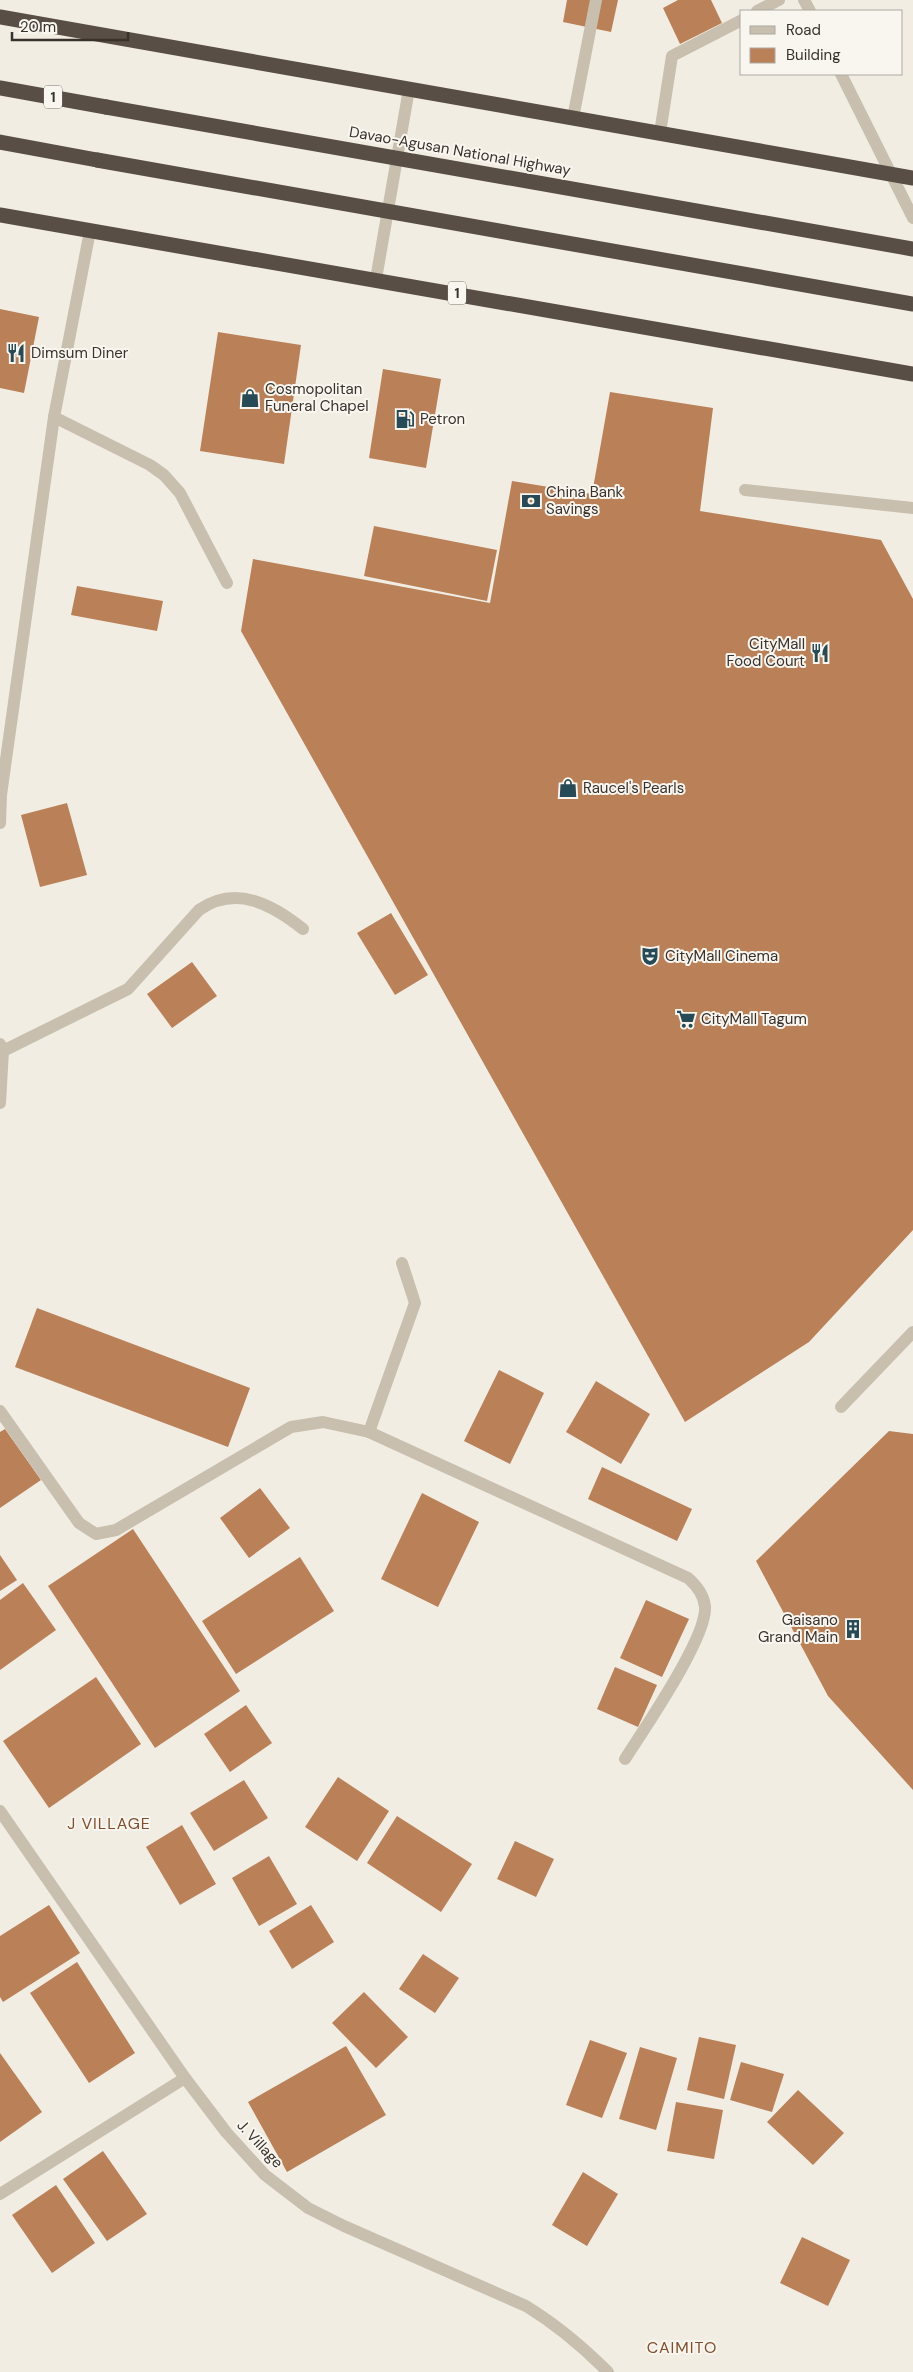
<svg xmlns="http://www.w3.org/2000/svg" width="913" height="2372" font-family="'DM Sans',sans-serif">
  <rect width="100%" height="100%" fill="#f2ede3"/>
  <g fill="#ba8058">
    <polygon points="567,0 618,0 611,32 563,22"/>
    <polygon points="678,0 711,0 722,23 680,44 663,8"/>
    <polygon points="0,309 39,317 24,393 0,388"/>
    <polygon points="218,332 301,345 284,464 200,451"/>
    <polygon points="383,369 441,379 426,468 369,458"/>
    <polygon points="610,392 713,408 700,511 881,540 913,599 913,1230 809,1342 685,1422 241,631 253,559 490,603 512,481 592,494"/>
    <polygon points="374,526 497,550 487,601 364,576"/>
    <polygon points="77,586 163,601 157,631 71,615"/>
    <polygon points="67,803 87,875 40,887 21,815"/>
    <polygon points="391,913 428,975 395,995 357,933"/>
    <polygon points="192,962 217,996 172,1028 147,994"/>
    <polygon points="37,1308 250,1388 228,1447 15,1367"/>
    <polygon points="499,1370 544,1393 510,1464 464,1441"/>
    <polygon points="596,1381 650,1414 621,1464 566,1432"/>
    <polygon points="5,1429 41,1480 0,1508 0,1432"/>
    <polygon points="889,1431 913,1434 913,1790 828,1696 756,1561"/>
    <polygon points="602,1467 692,1509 677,1541 588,1499"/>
    <polygon points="260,1488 290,1528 249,1558 220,1518"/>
    <polygon points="422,1493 479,1522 438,1607 381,1579"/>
    <polygon points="133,1529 240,1691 155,1748 48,1586"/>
    <polygon points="0,1555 17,1580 0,1591"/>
    <polygon points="300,1557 334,1611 236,1674 202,1621"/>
    <polygon points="23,1583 56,1630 0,1670 0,1600"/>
    <polygon points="646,1600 689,1619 662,1677 620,1658"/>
    <polygon points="615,1667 657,1685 638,1727 597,1709"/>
    <polygon points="96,1677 141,1744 49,1808 3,1741"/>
    <polygon points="246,1705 272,1743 230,1772 204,1734"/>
    <polygon points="338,1777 389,1811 357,1861 305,1827"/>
    <polygon points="244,1780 268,1818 214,1851 190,1813"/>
    <polygon points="397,1816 472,1864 441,1912 367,1863"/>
    <polygon points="182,1825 216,1884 180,1905 146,1847"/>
    <polygon points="515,1841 554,1859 536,1897 497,1879"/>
    <polygon points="269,1856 297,1904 259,1926 232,1878"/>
    <polygon points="49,1905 80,1953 3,2002 0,1997 0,1936"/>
    <polygon points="311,1905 334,1942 292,1969 269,1931"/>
    <polygon points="423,1954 459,1978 435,2013 399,1989"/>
    <polygon points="77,1962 135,2053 89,2083 30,1993"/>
    <polygon points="364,1992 408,2037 376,2068 332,2023"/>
    <polygon points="699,2037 736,2045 724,2099 687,2090"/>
    <polygon points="590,2040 627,2053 602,2118 566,2105"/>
    <polygon points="346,2046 386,2115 287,2172 248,2102"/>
    <polygon points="640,2047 677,2058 656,2130 619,2119"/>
    <polygon points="0,2053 42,2112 0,2142"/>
    <polygon points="741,2062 784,2074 772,2112 730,2100"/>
    <polygon points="798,2090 844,2133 813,2165 767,2122"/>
    <polygon points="676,2102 723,2110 714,2159 667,2151"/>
    <polygon points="103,2151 147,2214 107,2241 63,2179"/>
    <polygon points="583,2172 618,2194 587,2246 552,2225"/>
    <polygon points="56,2185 95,2243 52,2273 12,2215"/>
    <polygon points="802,2237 850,2260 828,2306 780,2283"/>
  </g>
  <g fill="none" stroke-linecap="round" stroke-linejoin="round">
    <g stroke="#c9bfaf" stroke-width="12">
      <polyline points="804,0 810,11"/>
      <polyline points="757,11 779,0"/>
      <polyline points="841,74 913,218"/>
      <polyline points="573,118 596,0"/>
      <polyline points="660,133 672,56 742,20"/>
      <polyline points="376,279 409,89"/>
      <polyline points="54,417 150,465 164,475 180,493 227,583"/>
      <polyline points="745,490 913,508"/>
      <polyline points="0,823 1,795 54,417 90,231"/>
      <polyline points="0,1044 3,1051 0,1103"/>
      <path d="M3,1051L128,989L199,910C236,884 273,905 303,929"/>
      <polyline points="841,1407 913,1332"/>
      <path d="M0,1411L79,1523L96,1534L116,1530L291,1427L323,1422L369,1432L688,1578C696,1585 704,1595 705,1607C707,1638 644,1729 625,1759"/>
      <polyline points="369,1432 415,1303 402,1263"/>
      <path d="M0,1811L185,2078L226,2132L265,2175L308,2208L344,2226L526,2306C557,2325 582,2346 608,2372"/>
      <polyline points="0,2194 185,2078"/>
    </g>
    <g stroke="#594e45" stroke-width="15">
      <polyline points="0,17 913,178"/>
      <polyline points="0,88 106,107"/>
      <polyline points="0,142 97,160"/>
      <polyline points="0,215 913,374"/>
    </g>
    <g stroke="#594e45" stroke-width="15">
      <polyline points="106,107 913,249"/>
      <polyline points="97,160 913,304"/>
    </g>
  </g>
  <defs>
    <g id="restaurant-bare" transform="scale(1.5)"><path d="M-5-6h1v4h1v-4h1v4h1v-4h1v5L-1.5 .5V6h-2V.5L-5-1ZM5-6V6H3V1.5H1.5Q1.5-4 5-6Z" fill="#264b57" stroke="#f9f6ef" stroke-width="2.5" paint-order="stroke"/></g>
    <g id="shop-bare" transform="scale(1.5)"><path d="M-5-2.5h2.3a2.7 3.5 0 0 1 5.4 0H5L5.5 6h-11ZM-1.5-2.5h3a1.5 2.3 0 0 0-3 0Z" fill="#264b57" stroke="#f9f6ef" stroke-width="2.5" paint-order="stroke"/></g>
    <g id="fuel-bare" transform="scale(1.5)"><path d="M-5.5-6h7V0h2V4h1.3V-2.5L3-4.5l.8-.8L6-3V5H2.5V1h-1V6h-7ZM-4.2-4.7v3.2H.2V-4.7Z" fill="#264b57" stroke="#f9f6ef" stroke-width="2.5" paint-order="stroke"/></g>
    <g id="bank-bare" transform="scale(1.5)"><path d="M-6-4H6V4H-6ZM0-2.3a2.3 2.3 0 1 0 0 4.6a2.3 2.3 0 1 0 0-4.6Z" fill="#264b57" stroke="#f9f6ef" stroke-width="2.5" paint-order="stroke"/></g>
    <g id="theatre-bare" transform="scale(1.5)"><path d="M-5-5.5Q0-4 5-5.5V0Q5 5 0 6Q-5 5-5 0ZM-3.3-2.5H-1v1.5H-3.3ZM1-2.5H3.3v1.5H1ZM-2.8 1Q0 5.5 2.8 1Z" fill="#264b57" stroke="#f9f6ef" stroke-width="2.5" paint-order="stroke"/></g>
    <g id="supermarket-bare" transform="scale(1.5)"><path d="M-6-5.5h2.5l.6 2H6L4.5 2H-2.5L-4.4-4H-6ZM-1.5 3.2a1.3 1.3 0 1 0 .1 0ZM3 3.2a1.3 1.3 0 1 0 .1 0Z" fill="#264b57" stroke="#f9f6ef" stroke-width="2.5" paint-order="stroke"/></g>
    <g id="building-bare" transform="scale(1.5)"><path d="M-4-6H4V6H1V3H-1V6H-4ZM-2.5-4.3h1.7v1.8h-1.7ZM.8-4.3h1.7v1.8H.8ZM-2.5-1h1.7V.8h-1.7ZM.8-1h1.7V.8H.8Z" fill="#264b57" stroke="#f9f6ef" stroke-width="2.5" paint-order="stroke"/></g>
  </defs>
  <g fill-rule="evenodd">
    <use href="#restaurant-bare" x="16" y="353"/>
    <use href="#shop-bare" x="250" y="398"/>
    <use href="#fuel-bare" x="405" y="419"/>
    <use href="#bank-bare" x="531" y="501"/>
    <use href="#restaurant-bare" x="820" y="653"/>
    <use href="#shop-bare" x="568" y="788"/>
    <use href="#theatre-bare" x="650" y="956"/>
    <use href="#supermarket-bare" x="686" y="1019"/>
    <use href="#building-bare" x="853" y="1629"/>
  </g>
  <g text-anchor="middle" stroke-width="4" stroke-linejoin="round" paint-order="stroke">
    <g fill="#f9f6ef" stroke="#736d66" stroke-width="1">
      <rect x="44" y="85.5" width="18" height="23" rx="4"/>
      <rect x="448" y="281.5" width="18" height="23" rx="4"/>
    </g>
    <g font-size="14" font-weight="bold" fill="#39322c">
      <text x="53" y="102">1</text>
      <text x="457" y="298">1</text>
    </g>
    <g font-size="15" fill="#39322c" stroke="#f9f6ef">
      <text transform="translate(460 151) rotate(10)" y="5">Davao-Agusan National Highway</text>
      <text transform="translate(260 2144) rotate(47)" y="5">J. Village</text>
    </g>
    <g font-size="15" fill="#39322c" stroke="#f9f6ef" text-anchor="start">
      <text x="31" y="358">Dimsum Diner</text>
      <text x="265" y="394">Cosmopolitan<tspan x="265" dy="17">Funeral Chapel</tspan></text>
      <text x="420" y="424">Petron</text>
      <text x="546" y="497">China Bank<tspan x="546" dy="17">Savings</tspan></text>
      <text x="805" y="649" text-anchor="end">CityMall<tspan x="805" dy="17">Food Court</tspan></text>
      <text x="583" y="793">Raucel's Pearls</text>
      <text x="665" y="961">CityMall Cinema</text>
      <text x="701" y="1024">CityMall Tagum</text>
      <text x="838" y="1625" text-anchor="end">Gaisano<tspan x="838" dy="17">Grand Main</tspan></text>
    </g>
    <g font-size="16" letter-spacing="1" fill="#804f2d" stroke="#f9f6ef">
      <text x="109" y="1829">J VILLAGE</text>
      <text x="682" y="2353">CAIMITO</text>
    </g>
  </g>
  <rect x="740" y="10" width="162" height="65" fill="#f9f6ef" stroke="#aca8a1"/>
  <rect x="750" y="26" width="25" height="8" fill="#c9bfaf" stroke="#aca8a1"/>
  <text x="786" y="35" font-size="15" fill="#39322c">Road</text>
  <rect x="750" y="48" width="25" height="15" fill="#ba8058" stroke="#aca8a1"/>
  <text x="786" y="60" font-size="15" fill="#39322c">Building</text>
  <path d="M12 32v8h116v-8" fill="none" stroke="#39322c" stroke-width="2.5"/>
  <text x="20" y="32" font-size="15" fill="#39322c" stroke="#f9f6ef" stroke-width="4" paint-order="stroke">20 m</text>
</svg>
